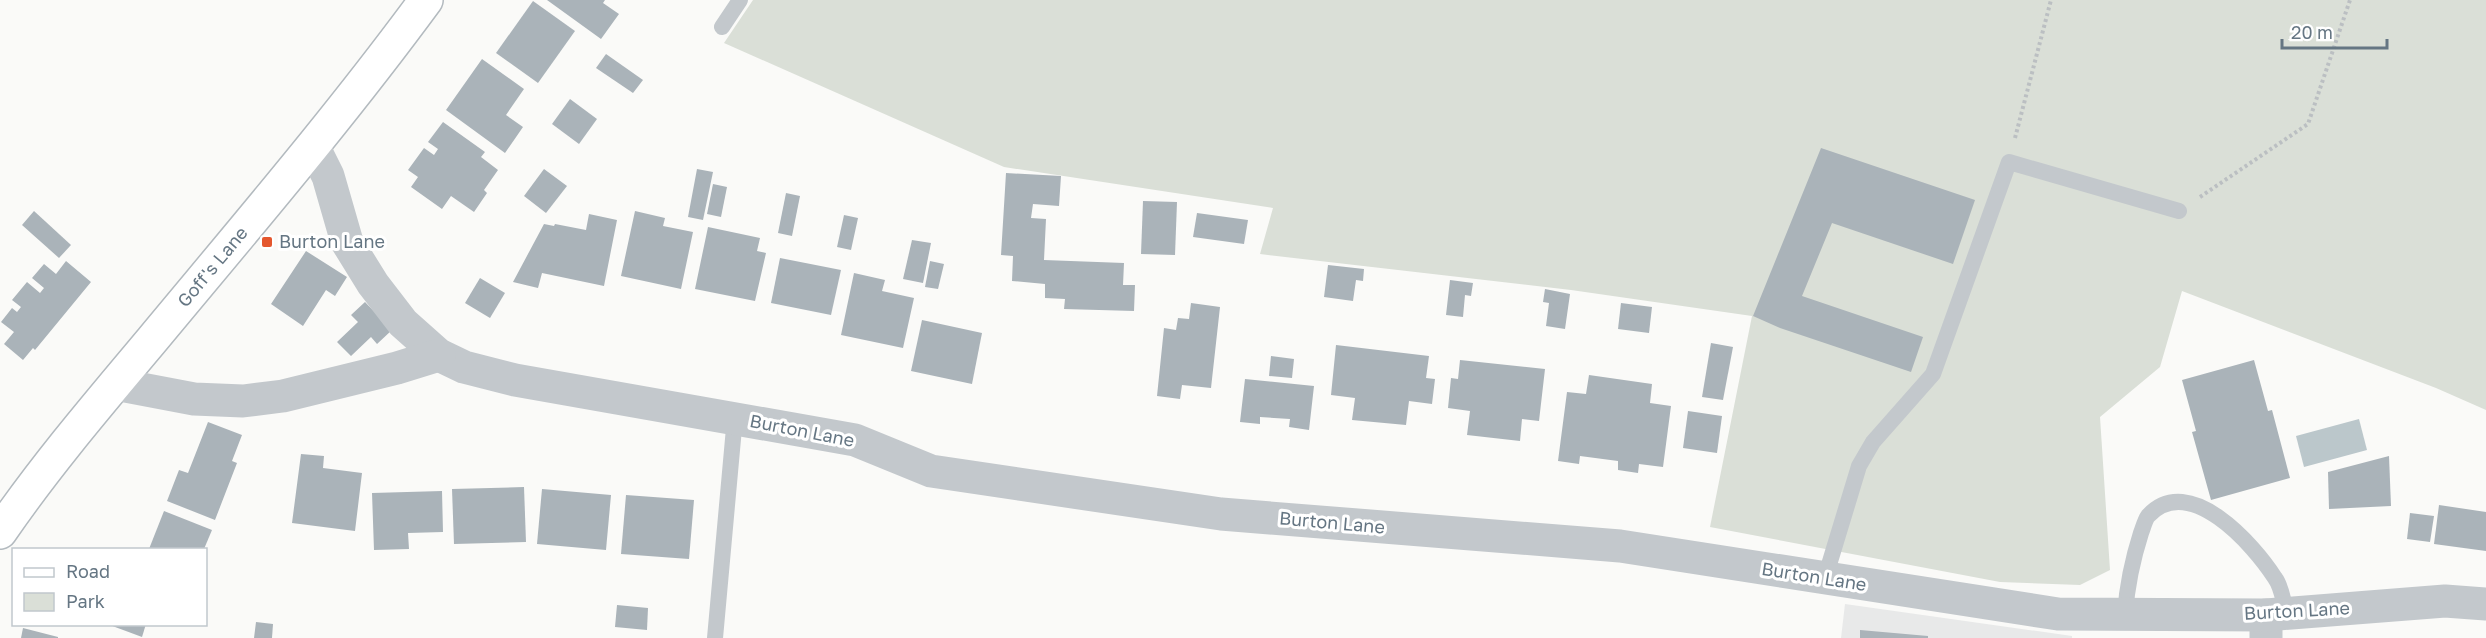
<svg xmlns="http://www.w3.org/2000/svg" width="2486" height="638" font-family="'Golos Text',sans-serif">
  <rect width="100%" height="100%" fill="#fafaf8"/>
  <polygon fill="#e8e9e9" points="1845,604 2072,636 2072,638 1841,638"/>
  <polygon fill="#dadfd7" points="753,0 2486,0 2486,410 2436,388 2182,291 2160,367 2100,417 2110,570 2080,585 2000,582 1710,527 1752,316 1571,290 1260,254 1273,208 1004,167 724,43"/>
  <polygon fill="#bbc7cb" points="2359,419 2367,450 2304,467 2296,436"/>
  <g fill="#aab3b9">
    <polygon points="547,0 605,0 603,3 619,14 601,39"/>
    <polygon points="533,1 575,31 538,83 496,53"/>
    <polygon points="606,54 643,80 633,93 596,68"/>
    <polygon points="482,59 524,89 506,115 523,127 505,153 446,110"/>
    <polygon points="570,99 597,119 579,144 552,124"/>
    <polygon points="443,122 485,152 481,157 498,170 484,190 487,193 474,212 451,196 442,209 411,187 418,177 408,170 424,148 434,155 438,149 428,142"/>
    <polygon points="1821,148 1975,200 1953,264 1832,223 1802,296 1923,337 1911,372 1780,328 1753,316"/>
    <polygon points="544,169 567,186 546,213 524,196"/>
    <polygon points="697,169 713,172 703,220 688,217"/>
    <polygon points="1006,173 1061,176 1059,206 1033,204 1031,218 1046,219 1044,260 1124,263 1123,285 1135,285 1134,311 1064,309 1065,299 1045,298 1045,284 1012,281 1013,256 1001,255"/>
    <polygon points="713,184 727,187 721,217 707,214"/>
    <polygon points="786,193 800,196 792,236 778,233"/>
    <polygon points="1143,201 1177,202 1175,255 1141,254"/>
    <polygon points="34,211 71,245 59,258 22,225"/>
    <polygon points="635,211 665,218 663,226 693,232 681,289 621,276"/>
    <polygon points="1197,213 1248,220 1244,244 1193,237"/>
    <polygon points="589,214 617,220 604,286 542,273 538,288 513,282 544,224 554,226 555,224 586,230"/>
    <polygon points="844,215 858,218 851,250 837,247"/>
    <polygon points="708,227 760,238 757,251 766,253 755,301 695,289"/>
    <polygon points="912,240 931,243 923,283 903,279"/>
    <polygon points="306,251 347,277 335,296 326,290 303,326 271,304"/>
    <polygon points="780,258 841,270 831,315 771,303"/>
    <polygon points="66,261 91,282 35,350 33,348 23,360 4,344 14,332 1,322 12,308 17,312 21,307 12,300 27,282 40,293 44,288 32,278 44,264 56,274"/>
    <polygon points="930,261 944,264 938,289 925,287"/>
    <polygon points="1328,265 1364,269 1363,281 1356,280 1353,301 1324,297"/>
    <polygon points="854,273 885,280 882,291 914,298 903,348 841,335"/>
    <polygon points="480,278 505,293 490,318 465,303"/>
    <polygon points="1450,280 1473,283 1471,296 1465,295 1463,317 1446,315"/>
    <polygon points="1545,289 1570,294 1565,329 1546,326 1549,303 1543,302"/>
    <polygon points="365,302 392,330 377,344 371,337 351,356 337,342 358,322 351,315"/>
    <polygon points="1191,303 1220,307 1211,388 1182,385 1180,399 1157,396 1164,328 1176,330 1178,318 1189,319"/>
    <polygon points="1621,303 1652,307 1649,333 1618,329"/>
    <polygon points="922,320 982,333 972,384 911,371"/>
    <polygon points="1711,343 1733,347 1723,400 1702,397"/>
    <polygon points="1336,345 1429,356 1426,378 1435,379 1432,404 1409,401 1406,425 1352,420 1355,398 1331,395"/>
    <polygon points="1271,356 1294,359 1292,378 1269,376"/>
    <polygon points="1460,360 1545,369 1539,421 1522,419 1520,441 1467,435 1470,411 1448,408 1451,378 1458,379"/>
    <polygon points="2254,360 2268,411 2272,410 2290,478 2211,500 2192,432 2196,431 2182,380"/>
    <polygon points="1589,375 1652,384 1650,403 1671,406 1663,467 1639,464 1638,473 1618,470 1618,461 1580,456 1579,464 1558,461 1567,392 1586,394"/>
    <polygon points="1245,379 1314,386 1309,430 1289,427 1290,419 1260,417 1260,424 1240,422"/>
    <polygon points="1688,411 1722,416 1717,453 1683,448"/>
    <polygon points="208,422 242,435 232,461 237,463 215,520 167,501 179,470 188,473"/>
    <polygon points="301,454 324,456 323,468 362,473 355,531 292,523"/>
    <polygon points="2389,456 2391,506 2329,509 2328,472"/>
    <polygon points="524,487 526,542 454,544 452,489"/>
    <polygon points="542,489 611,495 606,550 537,544"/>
    <polygon points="442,491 443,532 408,533 409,549 374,550 372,493"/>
    <polygon points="626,495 694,500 689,559 621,554"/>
    <polygon points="2439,505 2486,512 2486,551 2434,544"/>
    <polygon points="164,511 212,530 204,549 149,549"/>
    <polygon points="2410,513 2434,516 2430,542 2407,539"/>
    <polygon points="617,605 648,608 647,630 615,627"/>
    <polygon points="256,622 273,624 272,638 254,638"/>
    <polygon points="107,624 146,624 142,637"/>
    <polygon points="23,628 58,637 58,638 21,638"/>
    <polygon points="1860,630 1928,636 1928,638 1860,638"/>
  </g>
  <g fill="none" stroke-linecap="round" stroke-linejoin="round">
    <g stroke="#b3babf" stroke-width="36">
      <g id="secondary">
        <path id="s1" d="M0,532C46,465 100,402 152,340C245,228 340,117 426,0"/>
      </g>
    </g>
    <g stroke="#bbbfc2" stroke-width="4" stroke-dasharray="3 3" stroke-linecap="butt">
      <polyline points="2015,138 2051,0"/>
      <polyline points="2200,197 2308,124 2350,0"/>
    </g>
    <g stroke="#c3c8cc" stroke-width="16">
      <polyline points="722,27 740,0"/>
      <polyline points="1825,578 1859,466 1873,442 1933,374 2009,162 2179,211"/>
      <path d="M2125,614C2127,586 2132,561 2141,533C2143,528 2145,520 2148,516C2189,471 2254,545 2275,578C2282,587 2283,602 2287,613"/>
      <polyline points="715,638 735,417"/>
    </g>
    <polyline stroke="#c3c8cc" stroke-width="33" points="2266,638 2266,615"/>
    <g stroke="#c3c8cc" stroke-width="33">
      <polyline points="313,146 328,176 347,242 373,284 403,323 439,355 464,367 515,380 855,440 931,471 1221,514 1620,546 2058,614 2266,615 2445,601 2486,604"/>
      <polyline points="115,384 194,399 243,401 283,396 397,368 439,355"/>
    </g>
    <use href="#secondary" stroke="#fff" stroke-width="33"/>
  </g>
  <rect fill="#e4572e" stroke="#fff" stroke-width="2" x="261" y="236" width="12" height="12" rx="3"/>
  <g text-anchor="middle" stroke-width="6" stroke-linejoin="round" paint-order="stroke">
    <g font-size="18" fill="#657683" stroke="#fff" text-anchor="start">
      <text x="279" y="248">Burton Lane</text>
    </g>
    <g font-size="18" fill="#657683" stroke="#fff">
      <text dy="6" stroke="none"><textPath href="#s1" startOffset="340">Goff's Lane</textPath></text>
      <text transform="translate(802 431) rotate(11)" y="6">Burton Lane</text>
      <text transform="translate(1332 523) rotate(5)" y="6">Burton Lane</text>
      <text transform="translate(1814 577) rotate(9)" y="6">Burton Lane</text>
      <text transform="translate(2297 611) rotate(-3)" y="6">Burton Lane</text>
    </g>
  </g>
  <rect x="12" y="548" width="195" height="78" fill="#ffffff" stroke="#c1c8cd" stroke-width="1.5"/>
  <rect x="24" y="568" width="30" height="9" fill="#ffffff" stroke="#c1c8cd" stroke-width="1.5"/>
  <text x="66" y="578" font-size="18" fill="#657683">Road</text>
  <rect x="24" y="593" width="30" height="18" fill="#dadfd7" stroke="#c1c8cd" stroke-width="1.5"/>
  <text x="66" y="608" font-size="18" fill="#657683">Park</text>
  <path d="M2282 39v9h105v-9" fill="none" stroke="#657683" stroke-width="3"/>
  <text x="2291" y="39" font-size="18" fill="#657683" stroke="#ffffff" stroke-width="4.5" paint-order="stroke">20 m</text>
</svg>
